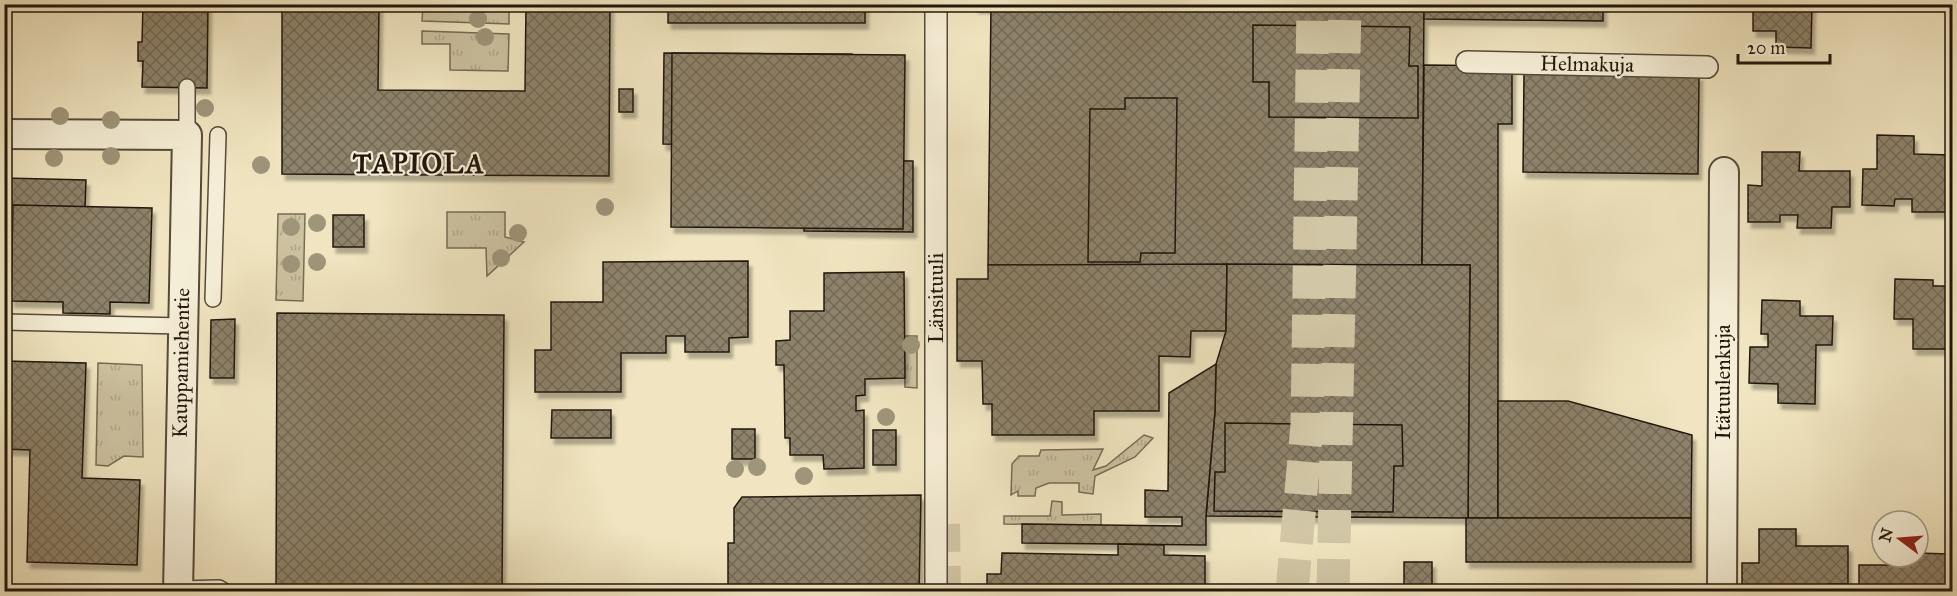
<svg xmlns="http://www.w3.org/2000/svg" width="1957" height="596" font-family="'IM FELL Great Primer',serif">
  <defs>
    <pattern id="grass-tufts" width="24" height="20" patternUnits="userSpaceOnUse" patternTransform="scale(1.5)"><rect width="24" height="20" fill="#cdc2a1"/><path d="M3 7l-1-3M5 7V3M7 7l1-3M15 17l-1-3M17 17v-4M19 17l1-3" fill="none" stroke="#b0a689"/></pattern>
    <pattern id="building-cross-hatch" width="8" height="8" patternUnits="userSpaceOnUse" patternTransform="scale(1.5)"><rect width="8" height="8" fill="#8d826a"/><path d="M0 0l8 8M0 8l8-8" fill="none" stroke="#736956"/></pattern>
    <filter id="shadow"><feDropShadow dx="3.5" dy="6" stdDeviation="1.5" flood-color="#0004"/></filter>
  </defs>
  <rect width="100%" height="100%" fill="#f0e5c0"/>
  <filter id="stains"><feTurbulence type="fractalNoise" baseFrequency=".00333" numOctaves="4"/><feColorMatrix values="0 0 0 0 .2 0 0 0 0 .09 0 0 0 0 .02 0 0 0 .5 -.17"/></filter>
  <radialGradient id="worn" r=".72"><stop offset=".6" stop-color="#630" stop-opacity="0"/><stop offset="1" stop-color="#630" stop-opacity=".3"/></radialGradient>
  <g fill="url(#grass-tufts)" stroke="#776c56" stroke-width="1.5">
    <polygon points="423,4 509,5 509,24 422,21"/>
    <polygon points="422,31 509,34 508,71 450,70 450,44 422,44"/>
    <polygon points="447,212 505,212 505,237 524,242 487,276 486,248 447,248"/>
    <polygon points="278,214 305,214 303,301 276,300"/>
    <polygon points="904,336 917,336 917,388 905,387"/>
    <polygon points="98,363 142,365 143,457 124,456 108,466 96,465"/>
    <polygon points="1144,435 1153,438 1135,457 1095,476 1093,494 1079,492 1079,483 1049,483 1036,488 1035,496 1018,496 1018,491 1011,495 1012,464 1019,456 1039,456 1041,450 1103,449 1093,470 1106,466"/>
    <polygon points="1052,501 1062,502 1062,515 1101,514 1101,525 1004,524 1004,516 1050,516"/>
  </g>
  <g fill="url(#building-cross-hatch)" stroke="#21170c" stroke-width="1.5" filter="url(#shadow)">
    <polygon points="143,4 208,4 207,88 142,87 143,61 138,61 138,42 142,42"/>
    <polygon points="282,4 379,4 378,90 525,91 526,4 610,4 609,176 282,174"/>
    <rect x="668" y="4" width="197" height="19"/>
    <polygon points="975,4 1131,4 1131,10 975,7"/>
    <polygon points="991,4 1424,4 1422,265 988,265"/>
    <polygon points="1424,4 1603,4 1603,21 1424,19"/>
    <polygon points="1753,4 1812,4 1811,48 1776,47 1776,31 1753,31"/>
    <polygon points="1253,25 1410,27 1409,66 1418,66 1418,118 1269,117 1269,82 1253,82"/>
    <polygon points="664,53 852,54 851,160 913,161 913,232 804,231 805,146 663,144"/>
    <polygon points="672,53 905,55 903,229 671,227"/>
    <polygon points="1424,65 1512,66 1512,124 1498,124 1498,518 1468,518 1470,265 1422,265"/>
    <polygon points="1524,74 1699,75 1698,174 1523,172"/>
    <rect x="619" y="89" width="14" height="23"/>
    <polygon points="1125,98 1177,98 1175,253 1141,253 1140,262 1088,262 1090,109 1125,109"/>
    <polygon points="1877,135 1914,136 1914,154 1952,155 1952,191 1947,190 1946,212 1912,212 1912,199 1895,199 1894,206 1862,205 1863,169 1877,169"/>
    <polygon points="1762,152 1800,152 1799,171 1850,171 1850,207 1832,207 1831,228 1797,228 1798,215 1780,215 1780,222 1748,222 1748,185 1762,186"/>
    <polygon points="4,178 86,180 85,207 4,205"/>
    <polygon points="13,205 152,208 149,303 110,302 110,314 63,313 63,302 11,301"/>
    <rect x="333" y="215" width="31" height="32"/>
    <polygon points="748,261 748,337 729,338 729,352 685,352 685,336 666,336 666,353 621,353 621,392 535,392 535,350 551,350 551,302 603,302 603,262"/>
    <polygon points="1227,264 1226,331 1191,331 1190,357 1159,356 1159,411 1094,411 1094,435 992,435 992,404 983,404 982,361 957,361 957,279 988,279 988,265"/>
    <polygon points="1227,264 1470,265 1468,518 1206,516 1215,411 1216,364 1226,331"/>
    <polygon points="1948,269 1952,269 1952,333 1950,333 1950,349 1913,349 1913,319 1894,319 1895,279 1933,280 1933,286 1948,286"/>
    <polygon points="904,272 905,378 865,379 865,395 856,396 856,411 864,410 864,468 824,469 823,455 790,455 790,438 785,438 784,365 776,365 776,341 790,340 790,311 824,311 824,273"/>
    <polygon points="1762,300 1800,301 1800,316 1833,316 1832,345 1816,345 1815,404 1778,403 1778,384 1749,383 1750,347 1768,347 1768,334 1761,334"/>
    <polygon points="277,313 504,315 502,592 276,592"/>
    <polygon points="235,319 234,378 210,378 211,320"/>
    <polygon points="4,361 86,363 82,478 140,480 137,565 27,562 30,450 4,449"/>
    <polygon points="1216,364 1215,411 1206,516 1206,545 1022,543 1022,524 1182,526 1182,517 1145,517 1145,490 1168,491 1169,393"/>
    <polygon points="1498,401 1568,401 1692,435 1691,518 1498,518"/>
    <polygon points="552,410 611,410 611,438 551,438"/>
    <polygon points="1225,423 1402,425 1403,466 1394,466 1393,512 1214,511 1215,472 1225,472"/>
    <rect x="732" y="429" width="23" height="30"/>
    <rect x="873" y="430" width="23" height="35"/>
    <polygon points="921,495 919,592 728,592 728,543 734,543 734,508 742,497"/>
    <rect x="1466" y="518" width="225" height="44"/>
    <polygon points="1759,529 1796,529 1796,546 1848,546 1848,584 1829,584 1829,592 1742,592 1742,563 1759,563"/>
    <polygon points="1118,544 1164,545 1164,555 1205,556 1205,592 987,592 987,574 1001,574 1002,553 1118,555"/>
    <polygon points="1918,553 1947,554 1946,580 1952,580 1952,592 1859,592 1859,565 1910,565 1910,557 1918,557"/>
    <rect x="1404" y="562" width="28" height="30"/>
  </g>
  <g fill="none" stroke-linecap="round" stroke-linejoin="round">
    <polyline stroke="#d1c6a5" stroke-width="28" stroke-dasharray="28 14" stroke-linecap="butt" points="946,524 947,592"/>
    <g stroke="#d1c6a5" stroke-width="33" stroke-dasharray="33 16" stroke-linecap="butt">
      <polyline points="1292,592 1307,425 1313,4"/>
      <polyline points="1333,592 1345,4"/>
    </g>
    <g stroke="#554a39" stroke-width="18">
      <g id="service">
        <polyline points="187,135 187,87"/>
        <polyline points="213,299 218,135"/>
        <polyline points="4,322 182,326"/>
        <polyline points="178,589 219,588 226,592"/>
      </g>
    </g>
    <g stroke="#554a39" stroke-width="24">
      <g id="pedestrian">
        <polyline points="936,4 936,592"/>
        <polyline points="1467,62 1707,67"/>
      </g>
    </g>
    <g stroke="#554a39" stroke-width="32">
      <g id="minor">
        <polyline points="4,134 187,135 178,592"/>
        <polyline points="1722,592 1724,172"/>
      </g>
    </g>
    <use href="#service" stroke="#f5eed6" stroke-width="15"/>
    <use href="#pedestrian" stroke="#f5eed6" stroke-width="21"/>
    <use href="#minor" stroke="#f5eed6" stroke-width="28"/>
  </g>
  <g fill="#9f957a">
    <circle cx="478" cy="19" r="9"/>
    <circle cx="485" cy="37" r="9"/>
    <circle cx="205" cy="108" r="9"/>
    <circle cx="60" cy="116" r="9"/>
    <circle cx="111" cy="120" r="9"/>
    <circle cx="111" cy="156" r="9"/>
    <circle cx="54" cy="158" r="9"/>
    <circle cx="261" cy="165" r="9"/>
    <circle cx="605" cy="207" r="9"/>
    <circle cx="317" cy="223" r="9"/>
    <circle cx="291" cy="227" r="9"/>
    <circle cx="518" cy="233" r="9"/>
    <circle cx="501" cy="258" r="9"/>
    <circle cx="317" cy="262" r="9"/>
    <circle cx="291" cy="264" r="9"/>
    <circle cx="911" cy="345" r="9"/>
    <circle cx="886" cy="417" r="9"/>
    <circle cx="757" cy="467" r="9"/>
    <circle cx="735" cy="469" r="9"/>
    <circle cx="804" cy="476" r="9"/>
  </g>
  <g text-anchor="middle" stroke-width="4.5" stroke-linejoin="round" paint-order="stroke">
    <g font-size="21" fill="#21170c" stroke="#f5eed6">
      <text transform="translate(1587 64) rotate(1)" y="7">Helmakuja</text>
      <text transform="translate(936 298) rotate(-90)" y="7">Länsituuli</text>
      <text transform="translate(181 363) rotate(-89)" y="7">Kauppamiehentie</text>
      <text transform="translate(1723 382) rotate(-90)" y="7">Itätuulenkuja</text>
    </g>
    <g font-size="27" font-weight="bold" letter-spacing="1.5" fill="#21170c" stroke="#f5eed6">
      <text x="419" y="173">TAPIOLA</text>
    </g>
  </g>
  <rect width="1957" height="596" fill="none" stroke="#f0e5c0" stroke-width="24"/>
  <rect x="6" y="6" width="1945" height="584" fill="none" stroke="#21170c" stroke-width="3"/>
  <rect x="12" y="12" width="1933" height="572" fill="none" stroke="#21170c" stroke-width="1.5"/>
  <g transform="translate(1900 539) rotate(286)"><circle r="28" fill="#f5eed6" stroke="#a09885" stroke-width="1.5"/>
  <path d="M0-4.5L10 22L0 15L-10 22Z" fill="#8f2418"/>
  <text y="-9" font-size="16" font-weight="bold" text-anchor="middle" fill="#21170c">N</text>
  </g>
  <path d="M1738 54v9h92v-9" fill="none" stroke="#21170c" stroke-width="3"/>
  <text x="1747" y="54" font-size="18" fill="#21170c" stroke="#f5eed6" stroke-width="4.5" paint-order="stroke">20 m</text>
  <rect width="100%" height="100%" filter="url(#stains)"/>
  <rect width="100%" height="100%" fill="url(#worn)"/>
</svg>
